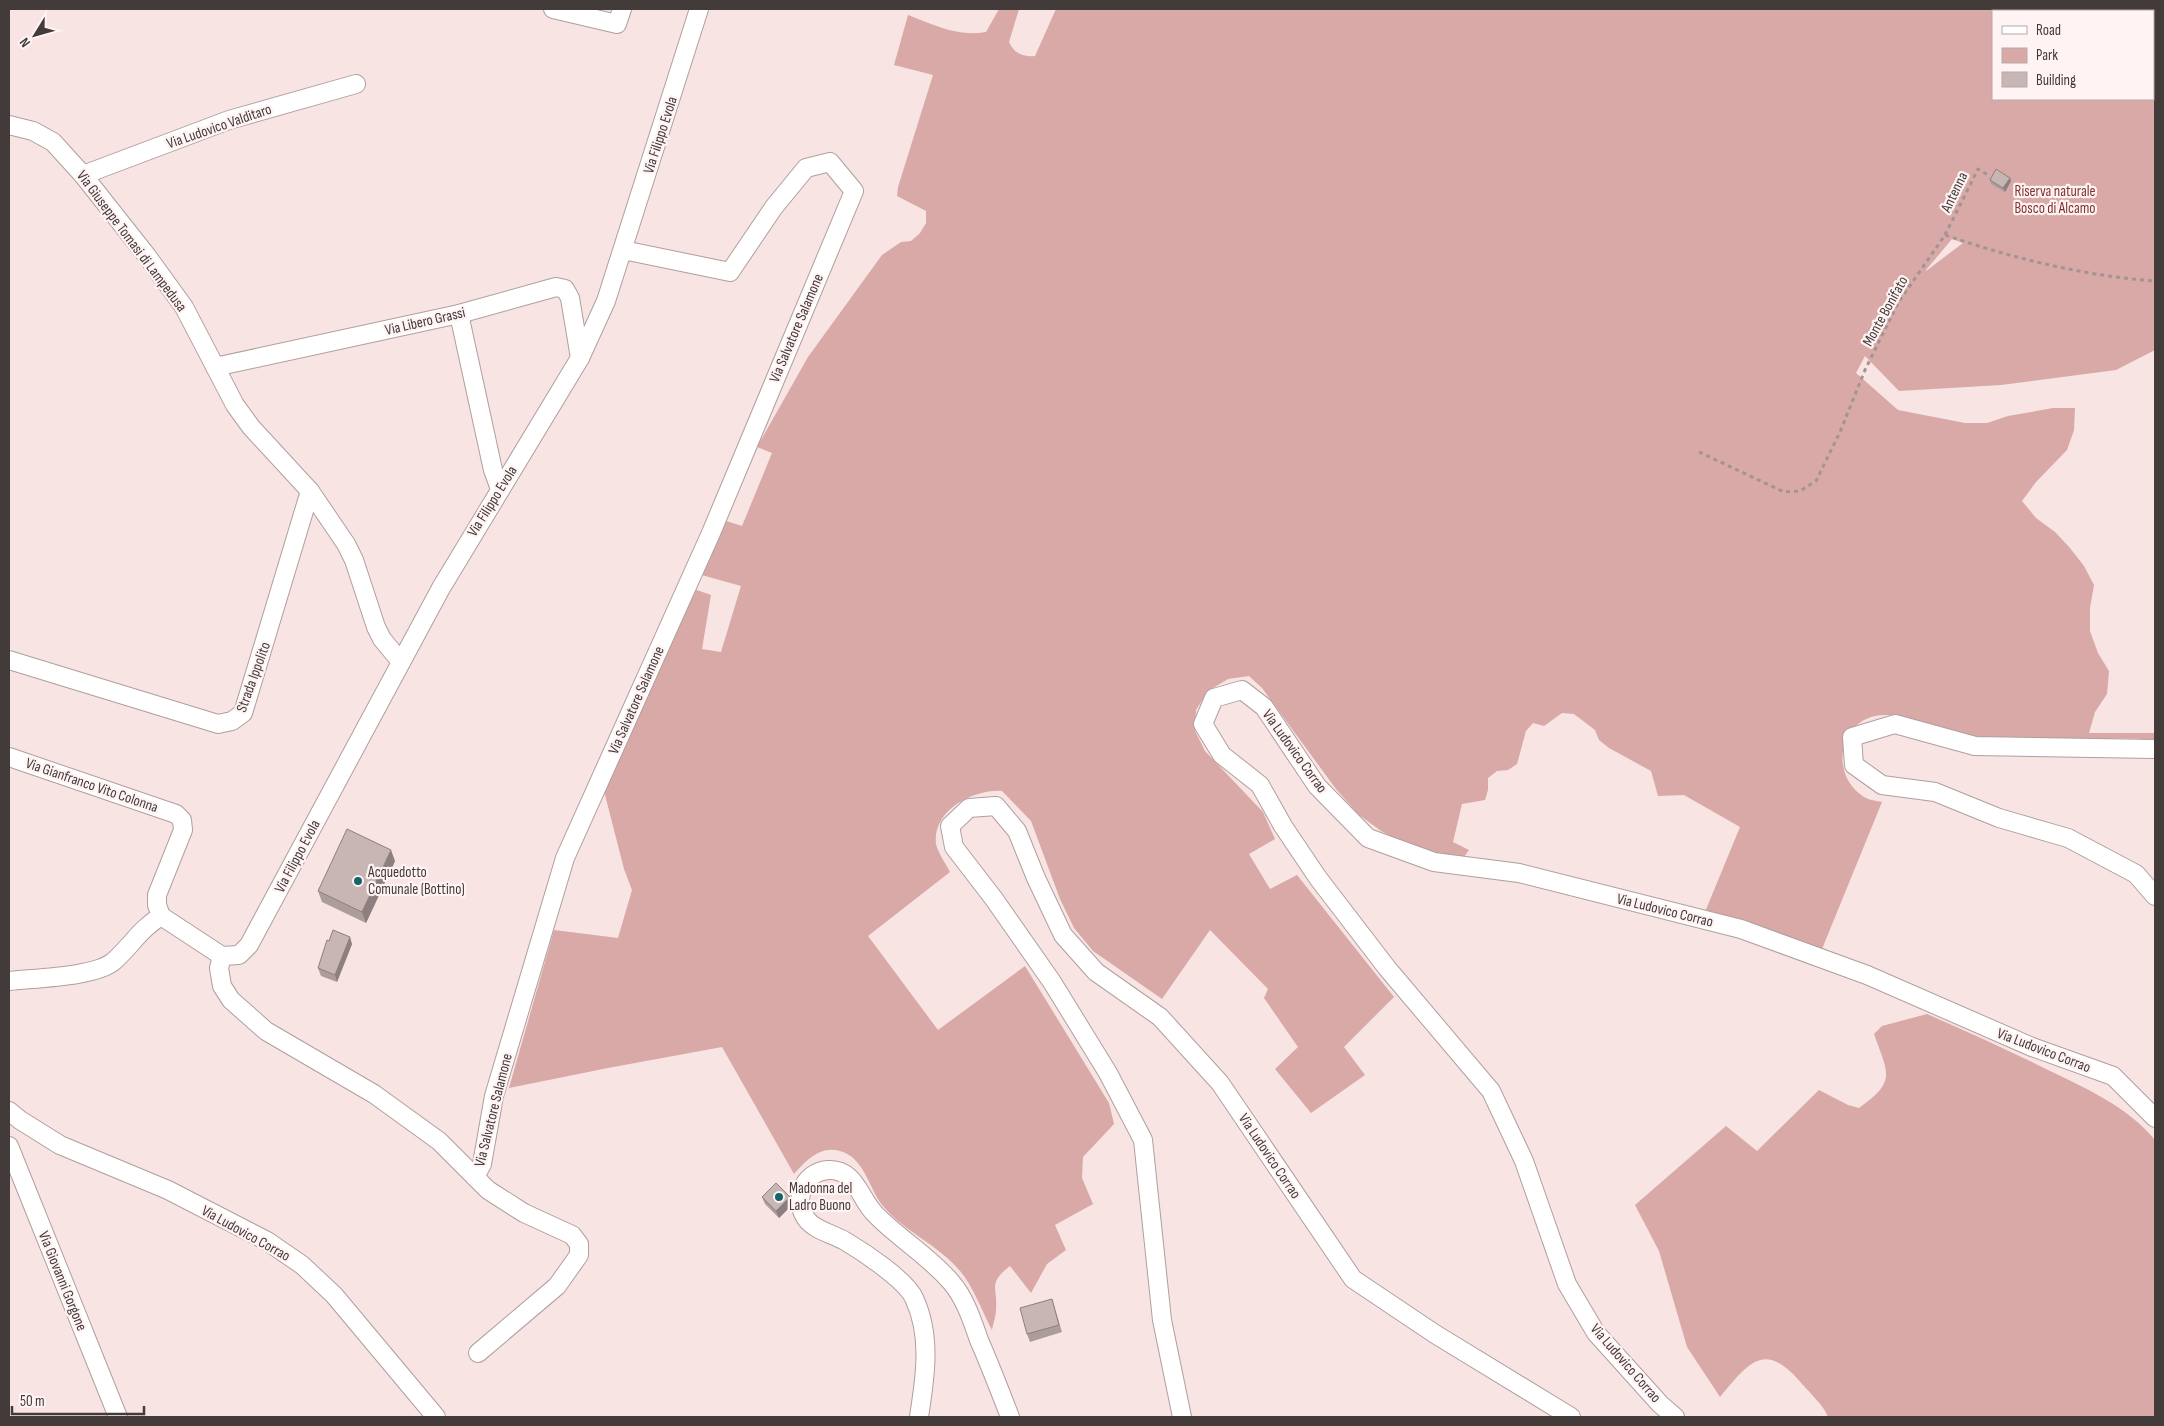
<svg xmlns="http://www.w3.org/2000/svg" width="2164" height="1426" font-family="'Sofia Sans Condensed',sans-serif">
  <rect width="100%" height="100%" fill="#f7e4e3"/>
  <g fill="#d8a9a7" fill-rule="evenodd">
    <path d="M999,9H1019L1009,42C1015,54 1022,57 1035,56L1056,9H2155V350L2116,370L2001,385L1899,391L1865,356L1856,373L1898,410L1965,423H1987L2008,416L2053,408H2075L2074,430L2067,450L2036,482L2022,501L2036,518L2055,532L2070,548L2084,566L2094,585L2090,608V631L2098,653L2109,671L2107,694L2095,712L2089,733H2155V741C2138,737 2117,739 2098,739C2054,739 2010,740 1965,735C1946,733 1926,725 1907,720C1901,718 1894,715 1888,715C1841,712 1826,773 1864,797C1869,800 1877,801 1882,802L1822,949L1804,947L1705,912L1740,827L1684,795L1658,796L1651,771L1609,748L1599,740L1595,730L1574,714L1562,713L1544,726L1533,723L1526,731L1517,764L1508,770L1497,771L1488,778V790L1485,800L1462,804L1453,842L1469,850L1464,857L1452,860L1411,847L1381,831L1358,814L1336,789L1262,688L1249,676L1228,679L1208,691L1196,710L1195,731L1205,751L1263,812L1275,839L1249,854L1270,889L1297,875L1394,997L1344,1047L1365,1075L1311,1113L1275,1069L1298,1047L1264,998L1268,989L1210,930L1162,999L1093,951L1074,928L1060,899L1031,821L1002,791C974,789 932,810 936,844C938,853 946,864 950,872L868,936L938,1030L1025,966L1109,1103L1114,1124L1083,1157L1082,1178L1093,1204L1055,1225L1066,1250L1047,1264L1031,1293L1010,1266C987,1284 998,1287 996,1310C996,1316 993,1324 992,1330C983,1313 976,1294 966,1279C946,1248 906,1234 883,1206C869,1189 865,1160 843,1152C821,1144 807,1160 794,1174L722,1047L608,1068L509,1088L554,930L618,938L632,890L624,869L604,791L691,588L711,595L702,649L721,652L741,586L698,574L723,520L742,526L772,453L757,447L808,357L882,255L901,242L911,241L920,233L926,223V211L897,196L898,187L933,75L894,65L908,15C935,25 957,37 986,32ZM1993,11H2153V99H1993ZM1952,239L1963,243L1926,271V270Z"/>
    <path d="M1927,1014C1968,1032 2008,1050 2048,1070C2087,1089 2127,1106 2155,1140V1417H1828C1824,1406 1811,1394 1802,1384C1765,1340 1750,1361 1720,1397L1687,1347L1659,1251L1635,1205L1726,1126L1757,1151L1819,1090L1848,1105L1859,1108C1897,1081 1888,1074 1874,1034L1882,1026Z"/>
  </g>
  <g fill="none" stroke-linecap="round" stroke-linejoin="round">
    <g stroke="#b09f9e" stroke-width="20">
      <g id="street">
        <polyline points="553,9 617,24 622,9"/>
        <polyline points="9,125 33,131 53,142 83,175 147,256 184,307 235,405 251,427 310,491 346,544 354,560 376,627 382,639 401,662"/>
        <polyline points="83,175 229,120 356,84"/>
        <polyline points="459,314 493,470 500,489"/>
        <polyline points="215,367 459,314 556,287 565,289 570,298 580,358"/>
        <polyline points="9,660 218,724 232,721 243,713 310,491"/>
        <polyline points="2155,749 1975,746 1895,724 1852,737 1854,765 1882,785 1935,792 1999,818 2068,838 2136,874 2155,896"/>
        <polyline points="9,757 176,814 182,820 183,830 157,895 157,905 161,916"/>
        <polyline points="222,956 239,955 249,945 441,588 580,358 606,301 699,9"/>
        <polyline points="222,956 219,968 222,986 231,1000 266,1031 374,1094 439,1141 488,1190 524,1213 572,1235 579,1244 579,1255 557,1286 478,1353"/>
        <path d="M9,981C35,978 96,977 114,961C132,945 139,930 161,916L222,956"/>
        <polyline points="9,1111 20,1120 60,1145 168,1190 267,1241 302,1265 334,1295 436,1417"/>
        <polyline points="9,1146 118,1417"/>
        <polyline points="475,1177 482,1164 494,1096 565,858 711,533 854,191 830,162 806,168 774,207 730,272 623,250"/>
        <path d="M919,1417C925,1378 932,1336 914,1298C906,1280 862,1251 845,1241C833,1234 817,1231 808,1221C792,1202 802,1172 828,1170C855,1168 860,1199 875,1214C898,1238 929,1256 951,1282C965,1298 972,1320 979,1340C990,1365 1000,1391 1010,1417"/>
        <polyline points="1182,1417 1162,1320 1143,1140 1108,1073 1052,982 994,899 954,847 950,826 969,808 996,806 1017,831 1036,878 1063,935 1096,972 1160,1017 1220,1083 1353,1279 1435,1334 1571,1417"/>
        <polyline points="1675,1417 1660,1404 1596,1333 1567,1284 1524,1161 1491,1091 1387,968 1318,878 1283,826 1260,785 1222,755 1203,724 1214,698 1242,690 1264,707 1317,786 1368,838 1434,862 1519,873 1741,929 1867,975 2032,1047 2113,1076 2155,1118"/>
      </g>
    </g>
    <g stroke="#a19493" stroke-width="3" stroke-dasharray="4 4" stroke-linecap="butt">
      <polyline points="1945,235 1978,169 1988,175"/>
      <path d="M1699,452L1784,492L1800,491L1816,481L1840,432L1865,370L1898,303L1945,235C2012,258 2084,276 2155,281"/>
    </g>
    <use href="#street" stroke="#fff" stroke-width="18"/>
  </g>
  <g fill="#ac9d9c">
    <polygon points="2010,178 2011,181 2005,192 1991,184 1990,180"/>
    <polygon points="395,861 366,923 322,902 318,891"/>
    <polygon points="329,941 352,944 337,982 321,976 318,968"/>
    <polygon points="762,1197 793,1204 779,1218 765,1204"/>
    <polygon points="1052,1299 1062,1332 1030,1342 1027,1334"/>
  </g>
  <g fill="#8c7f7f">
    <polygon points="2010,178 2011,181 2005,192 2003,188"/>
    <polygon points="391,850 395,861 366,923 362,912"/>
    <polygon points="350,937 352,944 337,982 335,975"/>
    <polygon points="790,1197 793,1204 779,1218 776,1211"/>
  </g>
  <g fill="#c8b6b5" stroke="#8c7f7f">
    <polygon points="1996,169 2010,178 2003,188 1990,180"/>
    <polygon points="347,829 391,850 362,912 318,891"/>
    <polygon points="333,930 350,937 335,975 318,968 327,940 329,941"/>
    <polygon points="776,1183 790,1197 776,1211 762,1197"/>
    <polygon points="1052,1299 1059,1325 1027,1334 1020,1308"/>
  </g>
  <g fill="#15646a" stroke="#fff4f3" stroke-width="2">
    <circle cx="358" cy="881" r="5"/>
    <circle cx="779" cy="1197" r="5"/>
  </g>
  <g text-anchor="middle" stroke-width="4.5" stroke-linejoin="round" paint-order="stroke">
    <g font-size="15" fill="#423b3a" stroke="#fff4f3">
      <text transform="translate(219 126) rotate(-19)" y="5">Via Ludovico Valditaro</text>
      <text transform="translate(660 135) rotate(-72)" y="5">Via Filippo Evola</text>
      <text transform="translate(1954 192) rotate(-64)" y="5">Antenna</text>
      <text transform="translate(132 241) rotate(53)" y="5">Via Giuseppe Tomasi di Lampedusa</text>
      <text transform="translate(1885 311) rotate(-61)" y="5">Monte Bonifato</text>
      <text transform="translate(425 321) rotate(-13)" y="5">Via Libero Grassi</text>
      <text transform="translate(796 328) rotate(-67)" y="5">Via Salvatore Salamone</text>
      <text transform="translate(492 501) rotate(-58)" y="5">Via Filippo Evola</text>
      <text transform="translate(253 677) rotate(-70)" y="5">Strada Ippolito</text>
      <text transform="translate(636 700) rotate(-66)" y="5">Via Salvatore Salamone</text>
      <text transform="translate(1295 751) rotate(54)" y="5">Via Ludovico Corrao</text>
      <text transform="translate(92 785) rotate(19)" y="5">Via Gianfranco Vito Colonna</text>
      <text transform="translate(297 856) rotate(-62)" y="5">Via Filippo Evola</text>
      <text transform="translate(1665 910) rotate(14)" y="5">Via Ludovico Corrao</text>
      <text transform="translate(2044 1050) rotate(21)" y="5">Via Ludovico Corrao</text>
      <text transform="translate(493 1110) rotate(-76)" y="5">Via Salvatore Salamone</text>
      <text transform="translate(1270 1156) rotate(56)" y="5">Via Ludovico Corrao</text>
      <text transform="translate(246 1233) rotate(29)" y="5">Via Ludovico Corrao</text>
      <text transform="translate(63 1281) rotate(68)" y="5">Via Giovanni Gorgone</text>
      <text transform="translate(1626 1363) rotate(49)" y="5">Via Ludovico Corrao</text>
    </g>
    <g font-size="15" fill="#813233" stroke="#fff4f3">
      <text x="2055" y="196">Riserva naturale<tspan x="2055" dy="17">Bosco di Alcamo</tspan></text>
    </g>
    <g font-size="15" fill="#423b3a" stroke="#fff4f3" text-anchor="start">
      <text x="368" y="877">Acquedotto<tspan x="368" dy="17">Comunale (Bottino)</tspan></text>
      <text x="789" y="1193">Madonna del<tspan x="789" dy="17">Ladro Buono</tspan></text>
    </g>
  </g>
  <rect width="2164" height="1426" fill="none" stroke="#423b3a" stroke-width="20"/>
  <rect x="1992" y="10" width="162" height="90" fill="#fff4f3" stroke="#b3aaa9"/>
  <rect x="2002" y="26" width="25" height="8" fill="#ffffff" stroke="#b3aaa9"/>
  <text x="2036" y="35" font-size="15" fill="#423b3a">Road</text>
  <rect x="2002" y="48" width="25" height="15" fill="#d8a9a7" stroke="#b3aaa9"/>
  <text x="2036" y="60" font-size="15" fill="#423b3a">Park</text>
  <rect x="2002" y="72" width="25" height="15" fill="#c8b6b5" stroke="#b3aaa9"/>
  <text x="2036" y="85" font-size="15" fill="#423b3a">Building</text>
  <g transform="translate(35 35) rotate(233)" stroke="#fff4f3" stroke-width="4" paint-order="stroke">
  <path d="M0-4L9 19L0 12L-9 19Z" fill="#423b3a"/>
  <text y="-8" font-size="14" font-weight="bold" text-anchor="middle" fill="#423b3a">N</text>
  </g>
  <path d="M12 1406v8h132v-8" fill="none" stroke="#423b3a" stroke-width="2.5"/>
  <text x="20" y="1406" font-size="15" fill="#423b3a" stroke="#fff4f3" stroke-width="4" paint-order="stroke">50 m</text>
</svg>
